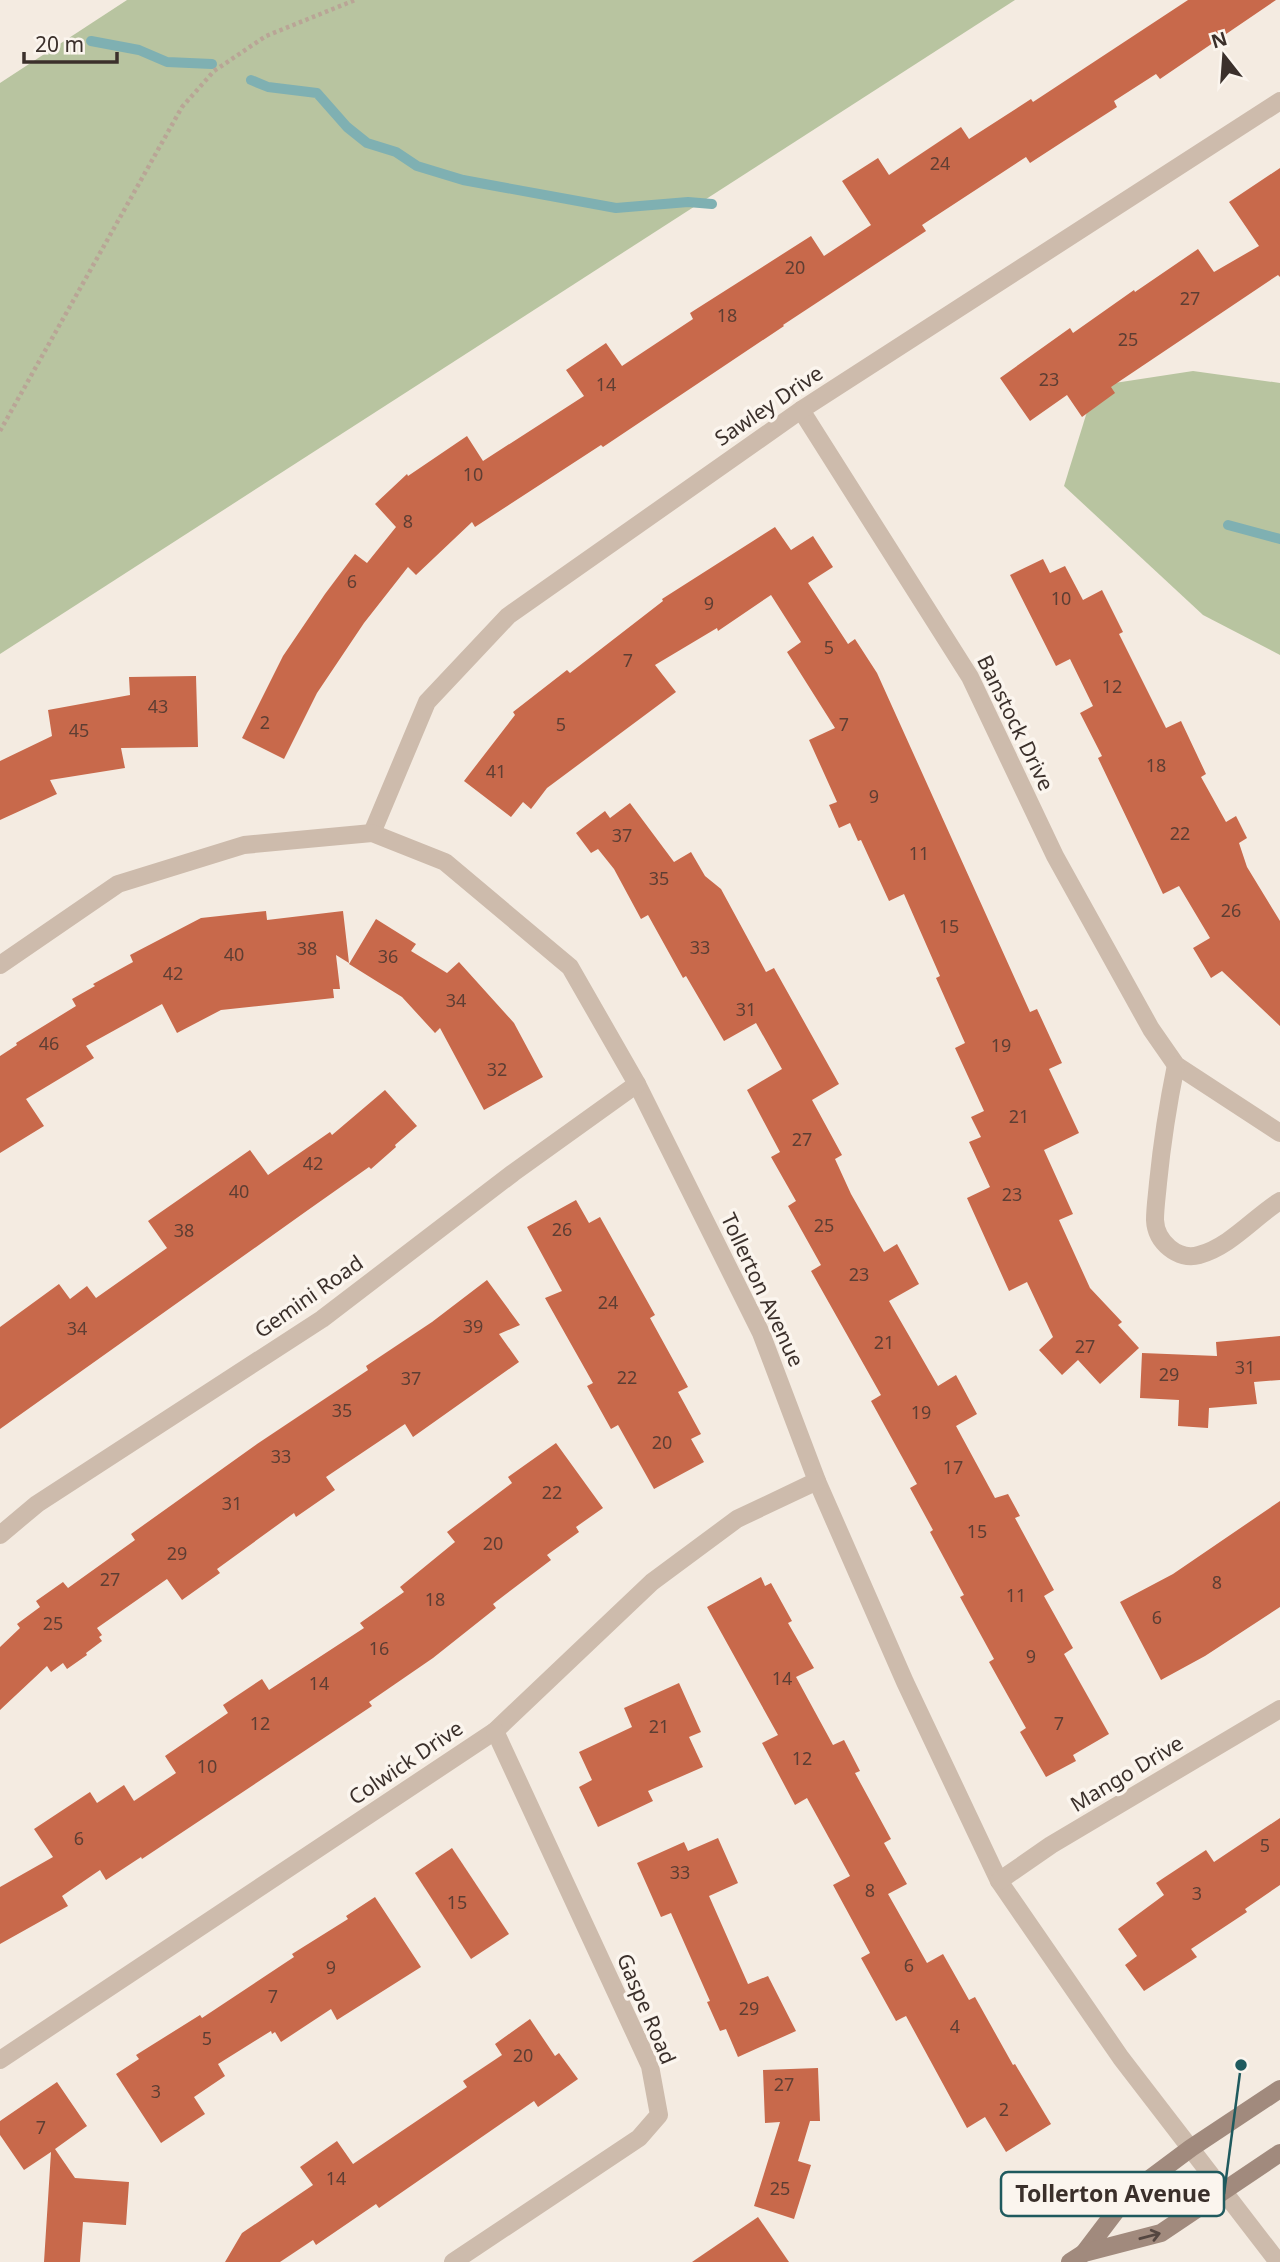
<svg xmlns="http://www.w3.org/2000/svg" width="1280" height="2262" font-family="'Noto Sans',sans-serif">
  <rect width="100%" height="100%" fill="#f4ebe1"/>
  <g fill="#b8c4a0">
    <polygon points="127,0 1015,0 0,654 0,83"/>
    <polygon points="1193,371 1280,383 1280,655 1203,615 1064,486 1095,386"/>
  </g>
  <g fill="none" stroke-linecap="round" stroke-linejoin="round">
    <g stroke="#7fb0b2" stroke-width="10">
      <polyline points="91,41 139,50 167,62 212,64"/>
      <polyline points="251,80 268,87 317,93 347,127 367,143 396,152 417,166 463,180 616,208 688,202 712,204"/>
      <polyline points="1228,525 1280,539"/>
    </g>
  </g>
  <g fill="#c8694b">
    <polygon points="1188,0 1276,0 1160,79 1156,74 1114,101 1117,107 1067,139 1030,163 1026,157 922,225 926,231 783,325 784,326 603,447 601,445 475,527 472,522 416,575 408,567 364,623 317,693 284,759 242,738 283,656 325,594 355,554 367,563 396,527 375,504 407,474 408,476 467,436 483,461 584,396 566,370 606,343 622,366 693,319 690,313 811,236 824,256 871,225 842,181 878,158 889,175 961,127 969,139 1031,99 1033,102"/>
    <polygon points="1280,168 1280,277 1278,275 1111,387 1115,393 1082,417 1067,395 1030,421 1000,378 1070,328 1073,333 1134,290 1135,292 1198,249 1214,272 1259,246 1229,202"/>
    <polygon points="775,527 791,550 813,536 833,567 808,583 848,644 855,639 877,673 1030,1012 1037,1009 1062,1063 1049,1069 1079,1133 1044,1150 1073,1214 1059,1220 1090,1288 1122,1322 1118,1325 1139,1348 1100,1384 1078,1360 1062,1375 1039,1350 1053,1337 1027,1282 1009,1291 967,1198 990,1187 969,1142 981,1137 971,1117 984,1111 955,1048 965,1043 936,978 940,976 904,894 889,901 861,840 858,841 850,823 839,828 829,805 837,802 809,740 835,728 787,652 801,642 771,595 718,631 717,628 655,665 676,692 547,788 531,809 523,802 511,817 464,781 515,715 513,712 567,670 570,673 663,601 662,599"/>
    <polygon points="1043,559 1050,573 1065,566 1083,600 1102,590 1123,632 1119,634 1166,728 1181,721 1206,774 1201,777 1226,822 1236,816 1247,838 1239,843 1247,867 1280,921 1280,1026 1222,971 1211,978 1193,948 1210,938 1179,886 1163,894 1098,758 1102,756 1080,713 1093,706 1070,659 1056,666 1010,575"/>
    <polygon points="196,676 198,747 121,748 125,768 50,780 57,794 0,820 0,761 52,736 48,710 130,695 129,677"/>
    <polygon points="630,803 674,862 691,852 705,876 721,889 766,972 774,968 839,1084 812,1100 842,1155 835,1159 851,1194 884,1252 897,1244 919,1284 889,1301 938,1386 956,1375 977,1414 956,1426 995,1498 1008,1494 1020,1516 1015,1518 1054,1590 1044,1596 1073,1648 1064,1654 1109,1734 1073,1755 1076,1761 1046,1777 1020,1732 1026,1728 989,1662 994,1659 960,1597 964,1595 930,1532 933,1530 910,1488 917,1484 871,1401 881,1395 811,1271 821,1265 788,1206 796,1201 771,1157 780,1152 747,1090 782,1069 756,1023 724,1041 686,976 683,978 648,915 641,919 614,869 598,849 591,853 576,833 605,811 610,818"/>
    <polygon points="266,911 267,920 343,911 349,963 336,955 340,989 333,989 334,998 221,1010 177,1033 162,1004 86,1046 94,1058 26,1099 44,1126 0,1153 0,1056 17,1045 16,1043 76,1006 72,999 95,986 93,984 133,962 130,955 201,918"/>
    <polygon points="376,919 416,944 411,951 447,973 459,962 514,1023 543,1077 484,1110 440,1028 435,1033 402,997 349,964"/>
    <polygon points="385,1090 417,1126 395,1145 396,1147 371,1169 369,1167 308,1210 0,1429 0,1327 59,1284 70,1299 87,1286 96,1298 167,1248 148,1221 250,1150 268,1175 330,1132 332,1135"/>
    <polygon points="576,1200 589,1223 600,1217 655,1315 650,1318 688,1387 678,1392 701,1434 691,1439 704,1462 654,1489 618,1425 611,1429 587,1386 593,1383 545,1298 562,1291 527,1227"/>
    <polygon points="487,1280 520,1325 499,1334 519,1362 413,1437 405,1424 326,1477 335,1490 296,1517 294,1513 217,1569 220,1573 182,1600 167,1579 97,1628 102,1635 99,1637 102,1641 86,1653 87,1655 67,1669 63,1663 51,1672 47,1666 0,1710 0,1647 20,1628 17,1624 40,1607 36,1601 63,1582 68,1588 135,1540 131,1534 257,1444 368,1370 366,1366 432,1322"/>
    <polygon points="1280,1336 1280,1380 1254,1382 1257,1404 1209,1408 1208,1428 1178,1426 1179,1400 1140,1398 1142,1353 1217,1356 1216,1342"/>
    <polygon points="556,1443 603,1508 576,1527 579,1532 547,1555 551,1560 493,1604 496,1608 433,1658 369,1702 372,1706 142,1859 141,1857 106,1880 100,1870 62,1896 68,1906 0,1944 0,1887 53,1857 34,1829 90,1792 97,1803 124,1785 134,1801 176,1773 165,1756 228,1713 223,1705 262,1679 269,1690 364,1628 360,1623 404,1592 400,1587 455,1542 447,1532 512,1483 508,1477"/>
    <polygon points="1280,1501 1280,1607 1205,1656 1161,1680 1120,1602 1173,1574"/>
    <polygon points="761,1577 765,1586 771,1583 792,1621 788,1623 814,1668 796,1677 833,1745 844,1740 860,1771 855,1773 891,1839 884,1843 907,1884 888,1894 927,1963 943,1954 969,2000 975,1997 1013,2065 1015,2064 1051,2124 1006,2152 985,2117 967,2128 906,2016 896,2021 861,1958 870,1953 833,1885 850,1876 807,1798 795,1805 762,1743 778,1735 707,1607"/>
    <polygon points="679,1683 701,1732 689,1737 703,1767 648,1791 653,1801 598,1827 579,1787 592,1780 579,1752 632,1727 624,1708"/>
    <polygon points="1280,1818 1280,1885 1245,1909 1247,1912 1191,1949 1197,1957 1144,1991 1125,1965 1137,1956 1118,1929 1164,1895 1156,1883 1206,1850 1214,1862"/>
    <polygon points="718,1838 738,1883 709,1896 748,1984 768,1976 796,2031 738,2057 726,2029 720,2031 707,2002 710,2001 671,1913 661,1917 637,1863 684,1842 688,1851"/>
    <polygon points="452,1848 509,1934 471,1959 415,1873"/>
    <polygon points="375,1897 421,1967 337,2020 331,2009 281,2042 275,2032 272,2034 271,2031 218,2064 225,2076 194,2097 205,2114 161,2143 116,2074 139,2059 136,2055 200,2015 202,2018 294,1957 292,1954 348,1919 346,1916"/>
    <polygon points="530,2019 555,2056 559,2053 578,2079 538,2107 534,2101 379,2208 376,2204 316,2245 313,2240 280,2262 225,2262 242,2233 313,2185 300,2167 337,2141 353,2164 467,2087 463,2081 502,2055 495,2044"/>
    <polygon points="818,2068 820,2121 810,2121 798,2161 811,2165 794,2219 754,2206 780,2122 765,2123 763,2070"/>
    <polygon points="57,2082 87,2126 55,2149 75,2178 129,2182 126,2225 83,2222 80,2262 44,2262 51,2152 24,2170 0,2135 0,2121"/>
    <polygon points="758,2217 789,2262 692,2262"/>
  </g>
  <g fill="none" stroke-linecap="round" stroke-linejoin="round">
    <polyline stroke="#b9a596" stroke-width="4.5" stroke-dasharray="3.5 3.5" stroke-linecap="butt" points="0,431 182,107 214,71 266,36 355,0"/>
    <g stroke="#cdbbac" stroke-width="18">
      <polyline points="801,410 970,677 1055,856 1151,1029 1176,1065 1280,1133"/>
      <polyline points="372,833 427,702 508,616 801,410 1280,101"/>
      <polyline points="0,965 118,884 244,845 372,833 445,862 570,967 637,1084 761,1333 817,1481 905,1682 999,1881 1121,2058 1278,2262"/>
      <path d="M1176,1065C1168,1104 1162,1143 1158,1183C1157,1195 1155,1208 1155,1220C1156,1242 1178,1261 1199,1255C1231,1246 1253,1218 1280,1201"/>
      <polyline points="0,1535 37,1504 322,1319 513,1173 637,1084"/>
      <polyline points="999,1881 1051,1845 1280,1709"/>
      <polyline points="0,2060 495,1731 652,1582 737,1519 817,1481"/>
      <polyline points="453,2262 639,2138 659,2115 650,2066 495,1731"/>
    </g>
    <g stroke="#a18a7d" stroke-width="18">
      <polyline points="1084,2253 1128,2195 1191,2148 1280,2089"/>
      <polyline points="1070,2262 1084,2253 1161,2233 1280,2153"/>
    </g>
  </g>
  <defs><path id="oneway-shaft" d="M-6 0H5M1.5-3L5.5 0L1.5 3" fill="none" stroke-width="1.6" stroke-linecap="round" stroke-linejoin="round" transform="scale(1.75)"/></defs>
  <use stroke="#544640" href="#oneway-shaft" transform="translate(1150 2236) rotate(-15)"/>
  <g text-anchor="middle" stroke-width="7" stroke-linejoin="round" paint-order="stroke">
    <g font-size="18" fill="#5e3e33">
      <text x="940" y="170">24</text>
      <text x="795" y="274">20</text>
      <text x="1190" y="305">27</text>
      <text x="727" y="322">18</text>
      <text x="1128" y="346">25</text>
      <text x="1049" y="386">23</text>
      <text x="606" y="391">14</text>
      <text x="473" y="481">10</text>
      <text x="408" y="528">8</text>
      <text x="352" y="588">6</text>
      <text x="1061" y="605">10</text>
      <text x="709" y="610">9</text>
      <text x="829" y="654">5</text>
      <text x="628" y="667">7</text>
      <text x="1112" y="693">12</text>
      <text x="158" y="713">43</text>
      <text x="265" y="729">2</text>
      <text x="561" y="731">5</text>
      <text x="844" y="731">7</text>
      <text x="79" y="737">45</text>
      <text x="1156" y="772">18</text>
      <text x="496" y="778">41</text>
      <text x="874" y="803">9</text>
      <text x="1180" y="840">22</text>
      <text x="622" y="842">37</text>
      <text x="919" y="860">11</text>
      <text x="659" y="885">35</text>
      <text x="1231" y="917">26</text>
      <text x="949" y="933">15</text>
      <text x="700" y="954">33</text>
      <text x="307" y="955">38</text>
      <text x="234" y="961">40</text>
      <text x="388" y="963">36</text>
      <text x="173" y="980">42</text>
      <text x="456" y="1007">34</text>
      <text x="746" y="1016">31</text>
      <text x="49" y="1050">46</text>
      <text x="1001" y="1052">19</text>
      <text x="497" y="1076">32</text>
      <text x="1019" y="1123">21</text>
      <text x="802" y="1146">27</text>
      <text x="313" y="1170">42</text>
      <text x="239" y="1198">40</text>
      <text x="1012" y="1201">23</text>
      <text x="824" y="1232">25</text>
      <text x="562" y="1236">26</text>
      <text x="184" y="1237">38</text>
      <text x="859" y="1281">23</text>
      <text x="608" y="1309">24</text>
      <text x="473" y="1333">39</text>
      <text x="77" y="1335">34</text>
      <text x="884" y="1349">21</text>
      <text x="1085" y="1353">27</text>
      <text x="1245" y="1374">31</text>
      <text x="1169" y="1381">29</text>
      <text x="627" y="1384">22</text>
      <text x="411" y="1385">37</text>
      <text x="342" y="1417">35</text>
      <text x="921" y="1419">19</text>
      <text x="662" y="1449">20</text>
      <text x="281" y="1463">33</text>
      <text x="953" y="1474">17</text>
      <text x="552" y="1499">22</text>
      <text x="232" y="1510">31</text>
      <text x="977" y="1538">15</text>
      <text x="493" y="1550">20</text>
      <text x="177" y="1560">29</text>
      <text x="110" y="1586">27</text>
      <text x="1217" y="1589">8</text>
      <text x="1016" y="1602">11</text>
      <text x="435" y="1606">18</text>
      <text x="1157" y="1624">6</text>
      <text x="53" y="1630">25</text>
      <text x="379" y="1655">16</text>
      <text x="1031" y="1663">9</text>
      <text x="782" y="1685">14</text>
      <text x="319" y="1690">14</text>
      <text x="260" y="1730">12</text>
      <text x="1059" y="1730">7</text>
      <text x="659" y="1733">21</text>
      <text x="802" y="1765">12</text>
      <text x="207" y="1773">10</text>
      <text x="79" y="1845">6</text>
      <text x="1265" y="1852">5</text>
      <text x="680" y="1879">33</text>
      <text x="870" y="1897">8</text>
      <text x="1197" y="1900">3</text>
      <text x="457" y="1909">15</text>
      <text x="909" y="1972">6</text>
      <text x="331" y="1974">9</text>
      <text x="273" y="2003">7</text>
      <text x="749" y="2015">29</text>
      <text x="955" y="2033">4</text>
      <text x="207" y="2045">5</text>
      <text x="523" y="2062">20</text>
      <text x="784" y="2091">27</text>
      <text x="156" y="2098">3</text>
      <text x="1004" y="2116">2</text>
      <text x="41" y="2134">7</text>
      <text x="336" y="2185">14</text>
      <text x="780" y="2195">25</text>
    </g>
    <g font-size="21" fill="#3b302b" stroke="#fbf5ee">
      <text transform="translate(769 406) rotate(-34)" y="7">Sawley Drive</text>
      <text transform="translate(1015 723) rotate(64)" y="7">Banstock Drive</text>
      <text transform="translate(762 1290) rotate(65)" y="7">Tollerton Avenue</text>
      <text transform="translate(309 1297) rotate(-35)" y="7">Gemini Road</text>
      <text transform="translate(406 1763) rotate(-34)" y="7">Colwick Drive</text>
      <text transform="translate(1127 1774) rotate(-31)" y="7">Mango Drive</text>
      <text transform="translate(646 2009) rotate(67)" y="7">Gaspe Road</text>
    </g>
  </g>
  <path fill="none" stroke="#1f5a5e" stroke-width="2.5" d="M1241 2065L1224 2194"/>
  <circle fill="#1f5a5e" stroke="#fbf5ee" stroke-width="2.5" cx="1241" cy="2065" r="7"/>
  <rect fill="#fbf5ee" stroke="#1f5a5e" stroke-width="2.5" x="1001" y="2172" width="223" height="44" rx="7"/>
  <g font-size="23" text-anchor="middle" font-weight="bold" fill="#3b302b">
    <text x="1113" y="2202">Tollerton Avenue</text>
  </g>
  <g transform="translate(1224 56) rotate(343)" stroke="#fbf5ee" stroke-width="5" paint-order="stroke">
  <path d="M0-5L12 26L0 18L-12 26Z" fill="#3b302b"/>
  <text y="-10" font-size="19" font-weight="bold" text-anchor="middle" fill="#3b302b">N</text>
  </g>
  <path d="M24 52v10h93v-10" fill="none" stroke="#3b302b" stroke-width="3.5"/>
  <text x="35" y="52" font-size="21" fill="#3b302b" stroke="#fbf5ee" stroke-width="5" paint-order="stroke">20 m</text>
</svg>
